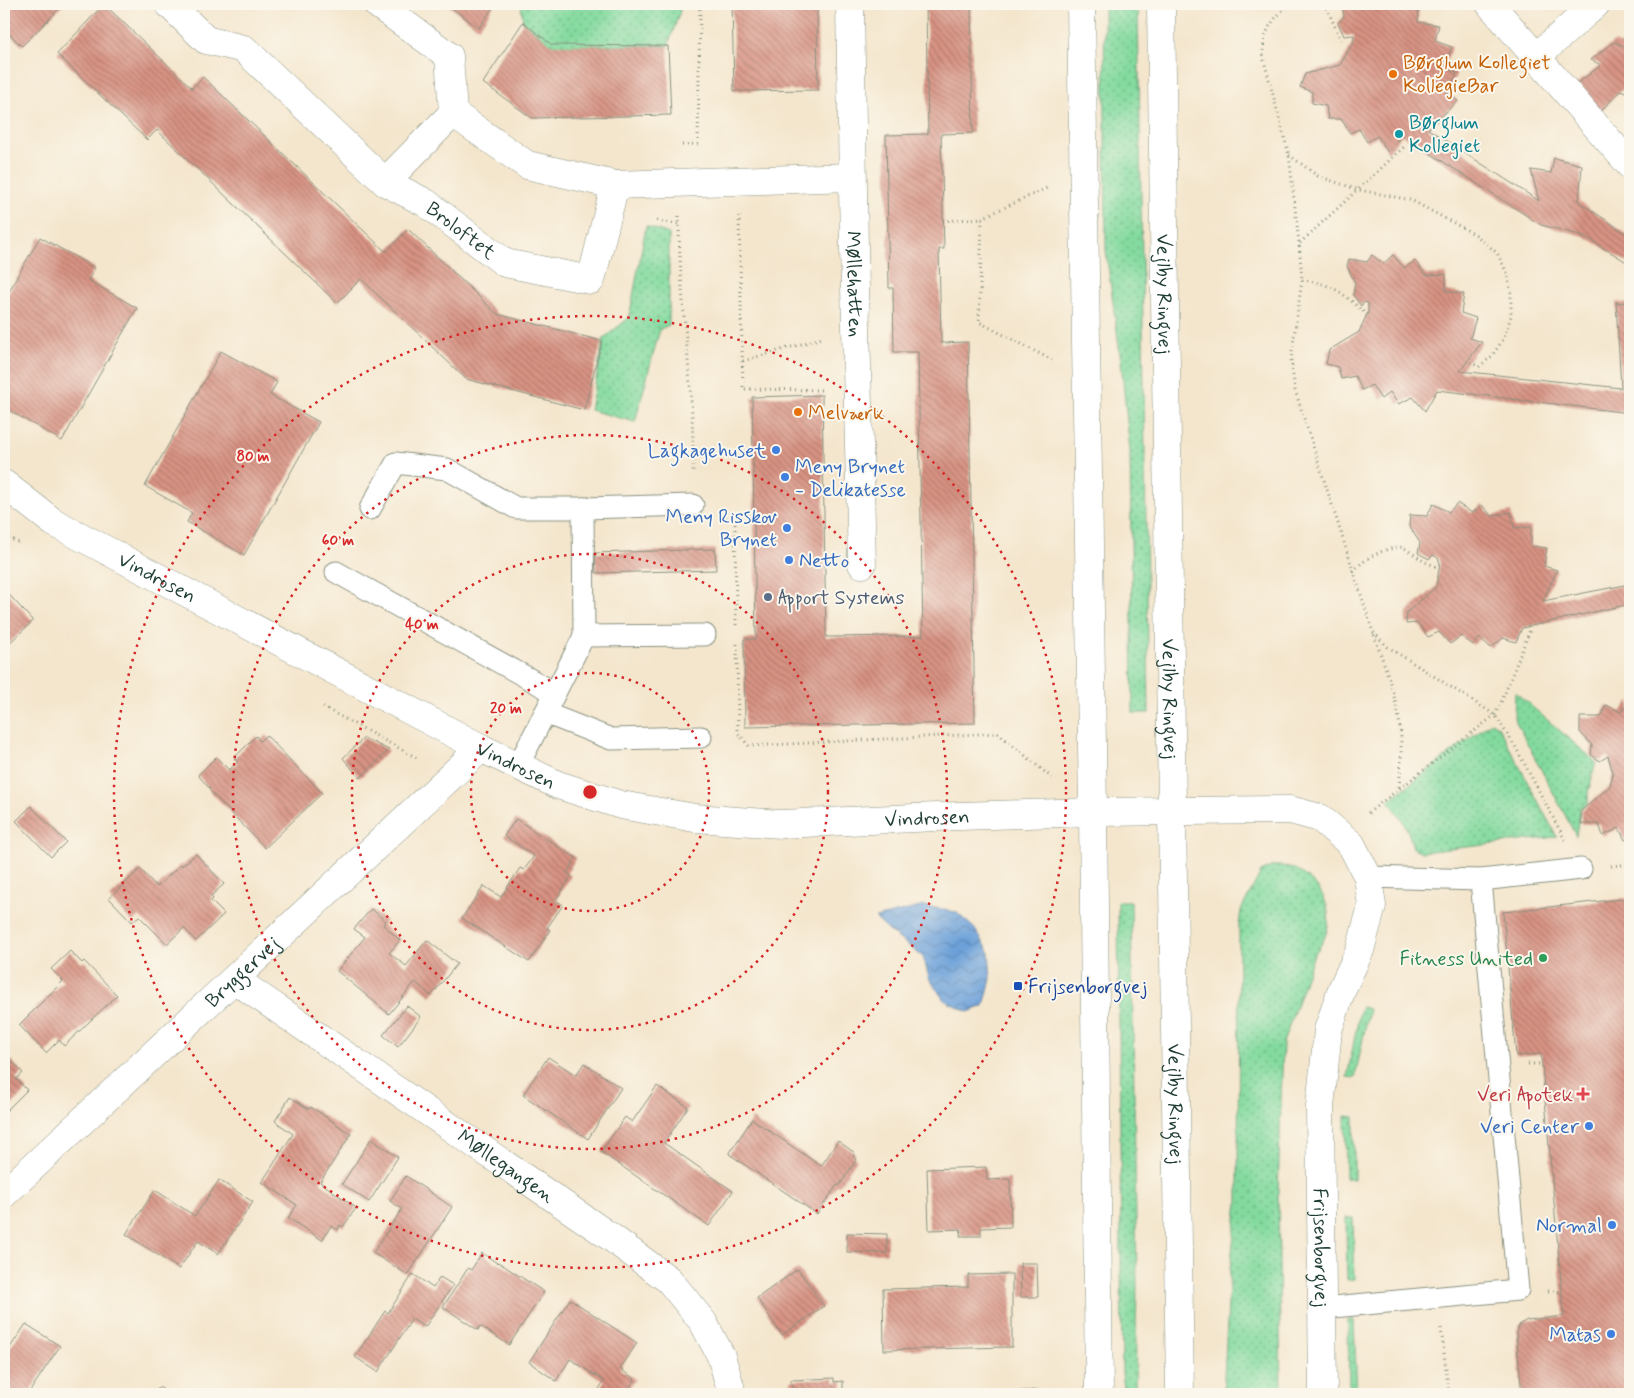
<svg xmlns="http://www.w3.org/2000/svg" width="1634" height="1398" font-family="Mynerve,sans-serif">
  <defs>
    <pattern id="grass-dots" width="8" height="8" patternUnits="userSpaceOnUse" patternTransform="scale(1.25)"><rect width="8" height="8" fill="#83da9f"/><path d="M2 2h.1M6 6h.1" fill="none" stroke="#6bb282" stroke-width="1.8" stroke-linecap="round"/></pattern>
    <pattern id="water-waves" width="16" height="10" patternUnits="userSpaceOnUse" patternTransform="scale(1.25)"><rect width="16" height="10" fill="#6da1d9"/><path d="M0 5q4-4 8 0t8 0" fill="none" stroke="#5984b1"/></pattern>
    <pattern id="building-back-hatch" width="6" height="6" patternUnits="userSpaceOnUse" patternTransform="scale(1.25)"><rect width="6" height="6" fill="#d89383"/><path d="M-1 5l2 2M0 0l6 6M5-1l2 2" fill="none" stroke="#af796c"/></pattern>
  </defs>
  <rect width="100%" height="100%" fill="#fbf7ec"/>
  <filter id="ink" filterUnits="userSpaceOnUse"><feTurbulence type="fractalNoise" baseFrequency=".02" numOctaves="2"/><feDisplacementMap in="SourceGraphic" scale="10" xChannelSelector="R" yChannelSelector="G"/><feConvolveMatrix kernelMatrix="1 2 1 2 8 2 1 2 1" color-interpolation-filters="sRGB"/></filter>
  <filter id="wash" filterUnits="userSpaceOnUse"><feTurbulence type="fractalNoise" baseFrequency=".0096" numOctaves="4" result="noise"/><feDisplacementMap in="SourceGraphic" scale="20" xChannelSelector="R" yChannelSelector="G"/><feGaussianBlur stdDeviation="1.12" result="paint"/><feColorMatrix in="noise" values="0 0 0 0 0 0 0 0 0 0 0 0 0 0 0 0 0 1.4 0 .05"/><feComposite in="paint" operator="in"/></filter>
  <g filter="url(#wash)">
    <rect width="100%" height="100%" fill="#f4e6cd"/>
    <g fill="url(#grass-dots)" stroke="#518c6a">
      <polygon points="521,4 680,4 680,11 668,46 552,45 523,22"/>
      <polygon points="1104,4 1138,4 1149,713 1133,713 1130,452 1121,361 1106,251"/>
      <polygon points="646,226 669,234 669,325 660,329 635,422 590,410 604,338 629,318"/>
      <polygon points="1515,692 1596,762 1588,793 1588,803 1580,808 1576,836 1514,718"/>
      <path d="M1491,722L1498,726L1557,837L1422,852L1413,848C1409,830 1401,815 1388,801Z"/>
      <path d="M1273,866C1278,866 1284,866 1289,867C1296,869 1303,875 1309,879C1333,899 1335,931 1314,954L1283,1043L1278,1193L1281,1394H1223L1230,1269L1238,1202L1239,925L1241,910L1261,872Z"/>
      <polygon points="1118,901 1131,901 1137,1284 1135,1394 1125,1394 1122,1374"/>
      <polygon points="1362,1007 1369,1009 1355,1078 1347,1077 1360,1010"/>
      <polygon points="1345,1116 1354,1117 1354,1179 1346,1179"/>
      <polygon points="1346,1218 1353,1218 1355,1279 1347,1280"/>
      <polygon points="1348,1320 1354,1320 1357,1394 1349,1394"/>
    </g>
    <polygon fill="url(#water-waves)" stroke="#466f86" points="924,906 956,912 974,928 989,951 991,979 984,1006 968,1012 944,1000 929,978 923,957 889,931 875,918"/>
    <g id="blocks">
      <g fill="url(#building-back-hatch)">
        <polygon points="4,4 64,4 22,46 4,29"/>
        <polygon points="104,4 192,88 203,77 386,252 408,229 497,314 602,341 584,410 466,379 361,279 337,303 157,130 147,140 57,54"/>
        <polygon points="446,4 495,4 479,28"/>
        <polygon points="732,4 817,4 818,90 734,91"/>
        <polygon points="926,4 971,4 973,133 941,134 944,249 939,249 941,343 968,342 975,723 745,727 744,639 756,639 752,397 822,395 826,637 923,636 918,352 894,352 893,288 889,288 886,135 928,134"/>
        <polygon points="1342,4 1395,4 1399,9 1419,7 1418,22 1439,25 1435,41 1452,47 1444,68 1457,73 1447,93 1458,101 1428,129 1539,201 1531,170 1551,173 1554,158 1582,165 1579,202 1630,236 1630,264 1584,236 1541,225 1402,135 1388,152 1377,136 1367,142 1359,129 1350,133 1341,119 1328,119 1326,106 1312,103 1312,92 1300,87 1305,74 1340,65 1353,43 1354,35 1344,36 1338,23 1344,16"/>
        <polygon points="523,22 552,45 668,46 671,115 532,118 483,83"/>
        <polygon points="1614,42 1630,49 1630,94 1621,90 1601,111 1575,85 1601,65 1591,60"/>
        <polygon points="40,237 95,268 88,280 137,308 62,441 5,408 10,399 4,395 4,300"/>
        <polygon points="1372,255 1383,264 1393,255 1404,268 1415,261 1426,275 1446,274 1446,291 1464,294 1461,313 1476,318 1470,338 1482,342 1460,371 1621,388 1616,302 1630,304 1630,413 1437,390 1425,411 1413,397 1398,404 1390,392 1381,399 1372,385 1362,390 1355,376 1341,379 1338,367 1326,364 1329,350 1359,332 1368,312 1368,303 1364,302 1361,306 1353,295 1355,283 1347,266 1349,259 1367,262"/>
        <polygon points="221,351 277,382 270,395 319,422 244,555 187,522 192,513 145,486"/>
        <polygon points="1457,503 1472,513 1482,505 1492,516 1511,512 1514,528 1531,527 1531,546 1547,548 1544,566 1557,570 1543,601 1630,584 1630,604 1522,628 1516,642 1503,638 1491,648 1480,638 1473,645 1461,636 1450,644 1439,632 1428,637 1418,623 1406,624 1407,612 1436,587 1440,563 1438,558 1433,555 1429,559 1418,553 1420,543 1409,526 1410,515 1427,516 1433,504 1449,512"/>
        <polygon points="715,549 716,570 596,573 595,553"/>
        <polygon points="4,589 33,621 4,648"/>
        <polygon points="1630,700 1630,837 1625,840 1619,828 1603,836 1599,824 1581,824 1581,811 1610,786 1613,773 1608,756 1600,761 1591,755 1592,745 1580,732 1580,717 1601,717 1606,705 1621,712"/>
        <polygon points="266,735 322,793 265,848 209,790 210,789 198,775 216,757 229,770 238,762 234,758 256,736 260,741"/>
        <polygon points="364,738 389,750 360,778 343,758"/>
        <polygon points="31,806 66,842 51,857 16,821"/>
        <polygon points="516,819 576,858 567,873 571,876 556,900 563,905 547,928 550,930 529,962 462,918 484,886 501,897 520,868 524,870 534,856 504,836"/>
        <polygon points="196,854 224,884 211,896 213,899 211,901 224,914 196,941 184,928 167,944 139,916 132,922 109,898 140,869 157,887 181,864 182,866"/>
        <polygon points="1630,898 1630,1394 1522,1394 1516,1332 1520,1324 1527,1320 1564,1316 1541,1054 1516,1056 1503,912"/>
        <polygon points="371,909 386,921 383,925 400,940 389,953 406,966 427,940 457,964 431,996 415,982 389,1014 337,971 365,937 354,929"/>
        <polygon points="70,951 82,963 84,961 117,995 64,1046 59,1040 46,1053 19,1025 63,981 51,969"/>
        <polygon points="407,1006 421,1017 398,1047 383,1035"/>
        <polygon points="4,1053 23,1073 16,1079 27,1090 4,1113"/>
        <polygon points="548,1057 576,1075 584,1063 621,1088 588,1139 523,1095"/>
        <polygon points="657,1086 688,1107 664,1143 733,1191 709,1226 601,1152 625,1117 632,1122"/>
        <polygon points="290,1097 309,1109 311,1107 351,1134 320,1182 356,1208 343,1227 340,1225 338,1230 331,1226 322,1240 288,1218 297,1205 262,1182 293,1134 275,1121"/>
        <polygon points="752,1119 821,1166 838,1141 855,1153 853,1156 857,1159 839,1186 837,1185 817,1214 729,1154"/>
        <polygon points="371,1139 398,1157 369,1202 342,1184"/>
        <polygon points="986,1167 987,1180 1010,1179 1011,1227 981,1228 981,1236 960,1236 961,1229 929,1230 927,1169"/>
        <polygon points="406,1176 452,1207 408,1275 373,1253 402,1209 390,1201"/>
        <polygon points="219,1180 253,1202 218,1254 198,1241 179,1269 126,1234 155,1190 195,1216"/>
        <polygon points="847,1233 887,1234 887,1253 847,1252"/>
        <polygon points="482,1253 497,1263 498,1262 544,1292 509,1345 480,1326 478,1330 443,1307 468,1268 471,1270"/>
        <polygon points="1020,1263 1037,1263 1038,1297 1021,1297"/>
        <polygon points="798,1269 824,1306 782,1335 757,1298"/>
        <polygon points="413,1274 433,1288 440,1277 453,1285 425,1327 412,1319 378,1372 355,1357 385,1311 388,1313"/>
        <polygon points="1012,1274 1012,1347 884,1350 883,1289 968,1287 968,1275"/>
        <polygon points="570,1299 637,1343 620,1369 635,1379 625,1394 596,1394 604,1381 570,1359 556,1381 529,1362"/>
        <polygon points="26,1324 60,1346 28,1394 4,1394 4,1350 7,1352"/>
        <polygon points="834,1378 834,1382 843,1381 843,1394 792,1394 791,1380"/>
        <polygon points="159,1387 170,1394 155,1394"/>
        <polygon points="1040,1390 1040,1394 1020,1394 1020,1391"/>
      </g>
    </g>
  </g>
  <g filter="url(#ink)">
    <use href="#blocks" fill-opacity="0" stroke="#8a9280" stroke-width="1"/>
    <g fill="none" stroke-linecap="round" stroke-linejoin="round">
      <g stroke="#8a9280" stroke-width="23">
        <g id="lane">
          <polyline points="370,509 396,463 447,469 516,508 583,508"/>
          <polyline points="336,572 555,693"/>
          <polyline points="584,636 583,508 693,505"/>
          <polyline points="545,713 611,739 701,737"/>
          <polyline points="518,766 584,636 705,635"/>
          <polyline points="1368,877 1481,880 1581,869"/>
          <polyline points="1322,1308 1518,1290 1481,880"/>
        </g>
      </g>
      <g stroke="#8a9280" stroke-width="29">
        <g id="street">
          <path id="s1" d="M169,4L206,40L244,49L385,182L426,203L505,263L591,280L615,185L527,165L453,113L449,56L377,4"/>
          <path id="s2" d="M850,4L854,248L862,564"/>
          <polyline points="1490,4 1630,165"/>
          <polyline points="1536,57 1596,4"/>
          <polyline points="385,182 453,113"/>
          <polyline points="615,185 852,177"/>
          <path id="s3" d="M4,484L53,522L481,748L558,785L621,805L695,818L781,824L959,816L1093,812"/>
          <path id="s4" d="M234,979L612,1238L669,1280L703,1322L721,1356L730,1386V1394"/>
          <path id="s5" d="M4,1194L481,748"/>
        </g>
      </g>
      <g stroke="#8a9280" stroke-width="29">
        <g id="secondary">
          <polyline points="1081,4 1093,812 1099,1394"/>
          <path id="s6" d="M1161,4L1180,1394"/>
          <path id="s7" d="M1093,812L1290,810L1320,818L1351,844L1368,877L1372,906L1360,950L1342,989L1328,1030L1320,1107L1323,1394"/>
        </g>
      </g>
      <g stroke="#8a9280" stroke-width="3" stroke-dasharray="1 4" stroke-linecap="butt">
        <path d="M1290,4C1271,20 1263,31 1263,57L1289,155L1299,243L1302,280L1291,359L1295,390L1373,632L1388,647L1495,715L1516,748L1565,840"/>
        <polyline points="1323,4 1328,11 1341,40"/>
        <polyline points="682,145 698,144 700,4"/>
        <polyline points="1289,155 1318,176 1359,190 1411,200 1476,235 1497,253 1507,273 1511,293 1511,316 1504,338 1492,356 1479,367 1468,361"/>
        <path d="M679,216C679,303 695,388 693,475"/>
        <polyline points="739,216 743,389 824,390"/>
        <polyline points="982,218 1049,187"/>
        <polyline points="657,221 679,224"/>
        <polyline points="943,221 982,218 979,322 1052,360"/>
        <polyline points="1300,243 1404,147"/>
        <path d="M1302,280C1335,284 1344,294 1367,315"/>
        <polyline points="743,361 822,338"/>
        <polyline points="721,518 735,518 736,625"/>
        <polyline points="4,535 21,544"/>
        <path d="M1352,571C1370,556 1380,549 1403,547L1425,562L1440,568"/>
        <path d="M1374,635C1386,670 1401,707 1401,745C1402,759 1400,773 1399,788"/>
        <polyline points="737,644 738,733 749,746 998,733 1052,778"/>
        <polyline points="323,707 419,759"/>
        <polyline points="1368,813 1495,715 1503,698 1530,630"/>
        <polyline points="1611,866 1630,864"/>
        <polyline points="1528,1064 1542,1064"/>
        <polyline points="1548,1291 1562,1292"/>
        <polyline points="1441,1328 1449,1394"/>
      </g>
      <use href="#lane" stroke="#fff" stroke-width="21"/>
      <use href="#street" stroke="#fff" stroke-width="28"/>
      <use href="#secondary" stroke="#fff" stroke-width="28"/>
    </g>
  </g>
  <g fill="none" stroke="#d62828" stroke-width="2.5" stroke-dasharray="2.5 5">
    <circle cx="590" cy="792" r="119"/>
    <circle cx="590" cy="792" r="238"/>
    <circle cx="590" cy="792" r="357"/>
    <circle cx="590" cy="792" r="476"/>
  </g>
  <g fill="#e8710a" stroke="#fbf7ec" stroke-width="2">
    <circle cx="1393" cy="74" r="5"/>
    <circle cx="798" cy="412" r="5"/>
  </g>
  <circle fill="#0f9aa8" stroke="#fbf7ec" stroke-width="2" cx="1399" cy="134" r="5"/>
  <g fill="#3f7fe0" stroke="#fbf7ec" stroke-width="2">
    <circle cx="776" cy="450" r="5"/>
    <circle cx="785" cy="477" r="5"/>
    <circle cx="787" cy="528" r="5"/>
    <circle cx="789" cy="560" r="5"/>
    <circle cx="1589" cy="1126" r="5"/>
    <circle cx="1612" cy="1225" r="5"/>
    <circle cx="1611" cy="1334" r="5"/>
  </g>
  <circle fill="#5c6f8a" stroke="#fbf7ec" stroke-width="2" cx="768" cy="597" r="5"/>
  <circle fill="#2e9e5b" stroke="#fbf7ec" stroke-width="2" cx="1543" cy="958" r="5"/>
  <rect fill="#1a4fb4" stroke="#fbf7ec" stroke-width="2" x="1013" y="981" width="10" height="10" rx="2.5"/>
  <path fill="#e0444e" stroke="#fbf7ec" stroke-width="2" d="M1580.5 1086.5h5v5h5v5h-5v5h-5v-5h-5v-5h5z"/>
  <g text-anchor="middle" stroke-width="4" stroke-linejoin="round" paint-order="stroke">
    <g font-size="20" fill="#c56008" stroke="#fbf7ec" text-anchor="start">
      <text x="1403" y="69">Børglum Kollegiet<tspan x="1403" dy="23">KollegieBar</tspan></text>
      <text x="808" y="419">Melværk</text>
    </g>
    <g font-size="20" fill="#0d838f" stroke="#fbf7ec" text-anchor="start">
      <text x="1409" y="129">Børglum<tspan x="1409" dy="23">Kollegiet</tspan></text>
    </g>
    <g font-size="20" fill="#1f3d34" stroke="#fbf7ec">
      <text dy="7" stroke="none"><textPath href="#s1" startOffset="375">Broloftet</textPath></text>
      <text dy="7" stroke="none"><textPath href="#s2" startOffset="280">Møllehatten</textPath></text>
      <text dy="7" stroke="none"><textPath href="#s6" startOffset="290">Vejlby Ringvej</textPath></text>
      <text dy="7" stroke="none"><textPath href="#s3" startOffset="180">Vindrosen</textPath></text>
      <text dy="7" stroke="none"><textPath href="#s6" startOffset="695">Vejlby Ringvej</textPath></text>
      <text dy="7" stroke="none"><textPath href="#s3" startOffset="585">Vindrosen</textPath></text>
      <text dy="7" stroke="none"><textPath href="#s3" startOffset="1005">Vindrosen</textPath></text>
      <text dy="7" stroke="none"><textPath href="#s5" startOffset="326">Bryggervej</textPath></text>
      <text dy="7" stroke="none"><textPath href="#s6" startOffset="1100">Vejlby Ringvej</textPath></text>
      <text dy="7" stroke="none"><textPath href="#s4" startOffset="330">Møllegangen</textPath></text>
      <text dy="7" stroke="none"><textPath href="#s7" startOffset="685">Frijsenborgvej</textPath></text>
    </g>
    <g font-size="20" fill="#366cbe" stroke="#fbf7ec" text-anchor="end">
      <text x="766" y="457">Lagkagehuset</text>
      <text x="795" y="473" text-anchor="start">Meny Brynet<tspan x="795" dy="23">- Delikatesse</tspan></text>
      <text x="777" y="523">Meny Risskov<tspan x="777" dy="23">Brynet</tspan></text>
      <text x="799" y="567" text-anchor="start">Netto</text>
      <text x="1579" y="1133">Veri Center</text>
      <text x="1602" y="1232">Normal</text>
      <text x="1601" y="1341">Matas</text>
    </g>
    <g font-size="20" fill="#4e5e75" stroke="#fbf7ec" text-anchor="start">
      <text x="778" y="604">Apport Systems</text>
    </g>
    <g font-size="20" fill="#27864d" stroke="#fbf7ec" text-anchor="end">
      <text x="1533" y="965">Fitness United</text>
    </g>
    <g font-size="20" fill="#164399" stroke="#fbf7ec" text-anchor="start">
      <text x="1028" y="993">Frijsenborgvej</text>
    </g>
    <g font-size="20" fill="#be3a42" stroke="#fbf7ec" text-anchor="end">
      <text x="1573" y="1101">Veri Apotek</text>
    </g>
  </g>
  <circle cx="590" cy="792" r="8" fill="#d62828" stroke="#fbf7ec" stroke-width="2.5"/>
  <g font-size="15" text-anchor="middle" font-weight="bold" fill="#d62828" stroke="#fbf7ec" stroke-width="4" stroke-linejoin="round" paint-order="stroke">
    <text x="253" y="461">80 m</text>
    <text x="338" y="545">60 m</text>
    <text x="422" y="629">40 m</text>
    <text x="506" y="713">20 m</text>
  </g>
  <rect width="1634" height="1398" fill="none" stroke="#fbf7ec" stroke-width="20"/>
</svg>
